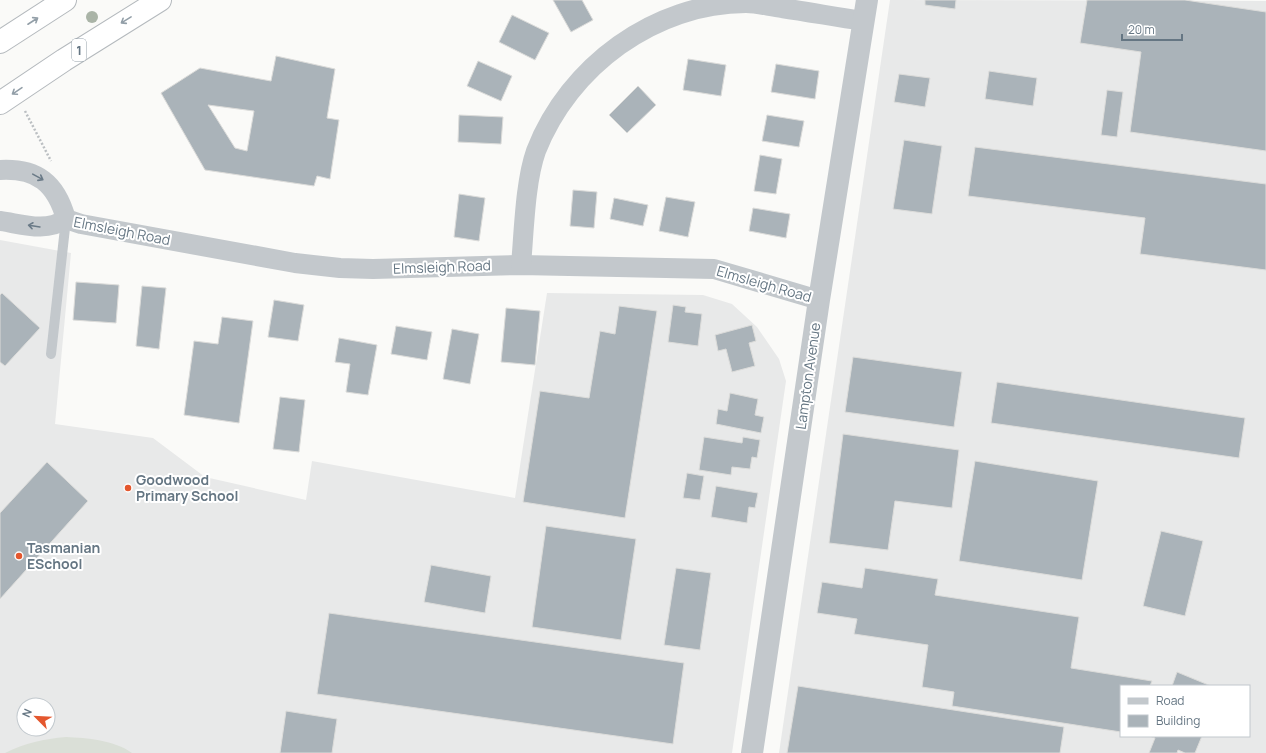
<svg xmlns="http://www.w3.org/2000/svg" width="1266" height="753" font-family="Manrope,sans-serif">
  <rect width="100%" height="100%" fill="#fafaf8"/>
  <g fill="#e8e9e9" fill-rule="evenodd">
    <path d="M890,0L1266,1V753H779ZM1121,686H1249V736H1121Z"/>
    <path d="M0,240L71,253L55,424L153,438L205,477L306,500L312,461L515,498L547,293L703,295L732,304L757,327L779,359L786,381L732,753H0ZM24,705H48V729H24Z"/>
  </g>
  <path fill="#dadfd7" d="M66,737C87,738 114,740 132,753H5C25,743 44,739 66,737Z"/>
  <g fill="#aab3b9" stroke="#dcdcda" fill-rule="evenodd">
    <polygon points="553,0 582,0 593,20 571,32"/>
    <polygon points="925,0 956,0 955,9 925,5"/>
    <polygon points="1087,0 1185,0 1266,12 1266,151 1130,132 1141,52 1080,43"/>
    <polygon points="512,15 549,33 535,60 499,42"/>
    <path d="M276,56L335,69L327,118L339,120L330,179L317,176L314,186L205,170L161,93L200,68L271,81ZM208,105L254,111L247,151L235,148Z"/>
    <polygon points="688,59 726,65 721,96 683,90"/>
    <polygon points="478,61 512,76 501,101 467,86"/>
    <polygon points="776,64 819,71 815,99 771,92"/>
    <polygon points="989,71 1037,78 1033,106 985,99"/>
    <polygon points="899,74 930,78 925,107 894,102"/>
    <polygon points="638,86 656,105 627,133 609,115"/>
    <polygon points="1107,90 1123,92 1117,137 1101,135"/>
    <polygon points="459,115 503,117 501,144 458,142"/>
    <polygon points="767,115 804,121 799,147 762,141"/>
    <polygon points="904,140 942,146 932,214 893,209"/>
    <polygon points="975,147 1266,184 1266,270 1140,254 1145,218 968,196"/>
    <polygon points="760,155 782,159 776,194 754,191"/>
    <polygon points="573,190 597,192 594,228 570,226"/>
    <polygon points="459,194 485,198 479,241 454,237"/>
    <polygon points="666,197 695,202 688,237 659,231"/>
    <polygon points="614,198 648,205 643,226 610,219"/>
    <polygon points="753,208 790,214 786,238 749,231"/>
    <polygon points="76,282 119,285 116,323 73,320"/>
    <polygon points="142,286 166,288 159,349 136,346"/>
    <polygon points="2,293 40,328 5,366 0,362 0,295"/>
    <polygon points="274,300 304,305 298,341 268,337"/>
    <polygon points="673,305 686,307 685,312 702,314 698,346 668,342"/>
    <polygon points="619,306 657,311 625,518 523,502 540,391 589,398 600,331 615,334"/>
    <polygon points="506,308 540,311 535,365 501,362"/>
    <polygon points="222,317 253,321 239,423 184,415 194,341 218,344"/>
    <polygon points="752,325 756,341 749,343 755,366 732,372 726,349 718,351 715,335"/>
    <polygon points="396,326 432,332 427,360 391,354"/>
    <polygon points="452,329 479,334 470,384 443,379"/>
    <polygon points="339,338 377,345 368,395 346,392 350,364 335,362"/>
    <polygon points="853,357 962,372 954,427 845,412"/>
    <polygon points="997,382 1245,418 1239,458 991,423"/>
    <polygon points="730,393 758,399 755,415 764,417 761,433 716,424 718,409 727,411"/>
    <polygon points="280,397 305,400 299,452 273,449"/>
    <polygon points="843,434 959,450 952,508 895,501 888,550 829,543"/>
    <polygon points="704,437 742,443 743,437 760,440 757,458 752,457 750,469 732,467 731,475 699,470"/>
    <polygon points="975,461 1098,481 1082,580 959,561"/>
    <polygon points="47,462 88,501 0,599 0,513"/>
    <polygon points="687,473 704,476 700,500 683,498"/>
    <polygon points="716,486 758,493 755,508 749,507 747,523 711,517"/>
    <polygon points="546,526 636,539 621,640 532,627"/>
    <polygon points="1161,531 1203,541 1185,616 1143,606"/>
    <polygon points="431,565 491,576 485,613 424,602"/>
    <polygon points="676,568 711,573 700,650 664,645"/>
    <polygon points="865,568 938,579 935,595 1079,617 1071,668 1152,681 1150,686 1121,686 1121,732 952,706 954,692 922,687 928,645 854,634 857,619 817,613 822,582 862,588"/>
    <polygon points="329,613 684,663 673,744 317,694"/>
    <polygon points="1177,672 1211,686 1172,686"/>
    <polygon points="798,686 1064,727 1060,753 787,753"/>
    <polygon points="286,711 337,719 332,753 280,753"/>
    <polygon points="1149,736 1202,736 1195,753 1185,753 1178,750 1177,753 1149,753 1155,738"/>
  </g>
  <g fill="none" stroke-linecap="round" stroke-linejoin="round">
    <g stroke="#b4b9bd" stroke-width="24">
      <g id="trunk">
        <polyline points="0,42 65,0"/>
        <polyline points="0,103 64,60 160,0"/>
      </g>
    </g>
    <polyline stroke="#bbbfc2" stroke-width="2.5" stroke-dasharray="2 2" stroke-linecap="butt" points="25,111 51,161"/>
    <polyline stroke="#c3c8cc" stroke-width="10" points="51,354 66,219"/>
    <g stroke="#c3c8cc" stroke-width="20">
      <path d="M0,170C37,168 56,183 66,219"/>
      <path d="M0,221C22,224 45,233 66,219L81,224L295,263L340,268L373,269L521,265L714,269L819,300"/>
      <path d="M521,265C524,232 525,182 536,151C569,66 655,3 746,3C758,3 771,7 782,8C809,12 836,17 863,21"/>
    </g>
    <polyline stroke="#c3c8cc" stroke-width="22" points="752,753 819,300 867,0"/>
    <use href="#trunk" stroke="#fff" stroke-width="22"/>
  </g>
  <circle fill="#aab4a7" cx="92" cy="17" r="6"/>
  <defs><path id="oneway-shaft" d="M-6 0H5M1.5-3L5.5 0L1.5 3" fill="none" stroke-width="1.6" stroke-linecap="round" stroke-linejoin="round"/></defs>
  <g stroke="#939fa8">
    <use href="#oneway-shaft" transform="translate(126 20) rotate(148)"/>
    <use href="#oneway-shaft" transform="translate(33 21) rotate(-33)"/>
    <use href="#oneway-shaft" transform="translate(17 91) rotate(146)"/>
  </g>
  <g stroke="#6a7a87">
    <use href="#oneway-shaft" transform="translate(38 177) rotate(29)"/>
    <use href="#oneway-shaft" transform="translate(34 226) rotate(-171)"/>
  </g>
  <g fill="#e4572e" stroke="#fff" stroke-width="1.5">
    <circle cx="128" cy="488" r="4"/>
    <circle cx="19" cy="556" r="4"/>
  </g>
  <g text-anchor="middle" stroke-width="4" stroke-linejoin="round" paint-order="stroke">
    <rect fill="#fff" stroke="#939fa8" stroke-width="1" x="72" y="39" width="14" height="22" rx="3"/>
    <g font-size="13" font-weight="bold" fill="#657683">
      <text x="79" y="55">1</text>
    </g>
    <g font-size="14" fill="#657683" stroke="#fff">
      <text transform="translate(122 231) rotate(11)" y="5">Elmsleigh Road</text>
      <text transform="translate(442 267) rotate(-2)" y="5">Elmsleigh Road</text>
      <text transform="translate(764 284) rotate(16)" y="5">Elmsleigh Road</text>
      <text transform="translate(808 376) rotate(-82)" y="5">Lampton Avenue</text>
    </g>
    <g font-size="14" font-weight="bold" fill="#657683" stroke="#fff" text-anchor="start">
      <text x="136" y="485">Goodwood<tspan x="136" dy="16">Primary School</tspan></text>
      <text x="27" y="553">Tasmanian<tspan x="27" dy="16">ESchool</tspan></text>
    </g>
  </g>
  <rect x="1120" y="685" width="130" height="52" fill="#ffffff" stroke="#c1c8cd"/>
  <rect x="1128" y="698" width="20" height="6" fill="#c3c8cc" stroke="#c1c8cd"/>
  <text x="1156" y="705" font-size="12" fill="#657683">Road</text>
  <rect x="1128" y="715" width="20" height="12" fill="#aab3b9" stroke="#c1c8cd"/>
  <text x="1156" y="725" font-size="12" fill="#657683">Building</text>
  <g transform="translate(36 717) rotate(294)"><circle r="19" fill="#ffffff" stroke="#c1c8cd"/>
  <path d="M0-3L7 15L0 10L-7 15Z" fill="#e4572e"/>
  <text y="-6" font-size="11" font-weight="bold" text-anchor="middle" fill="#657683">N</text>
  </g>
  <path d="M1122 34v6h60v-6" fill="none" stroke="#657683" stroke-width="2"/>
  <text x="1128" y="34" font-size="12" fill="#657683" stroke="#ffffff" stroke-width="3" paint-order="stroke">20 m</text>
</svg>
